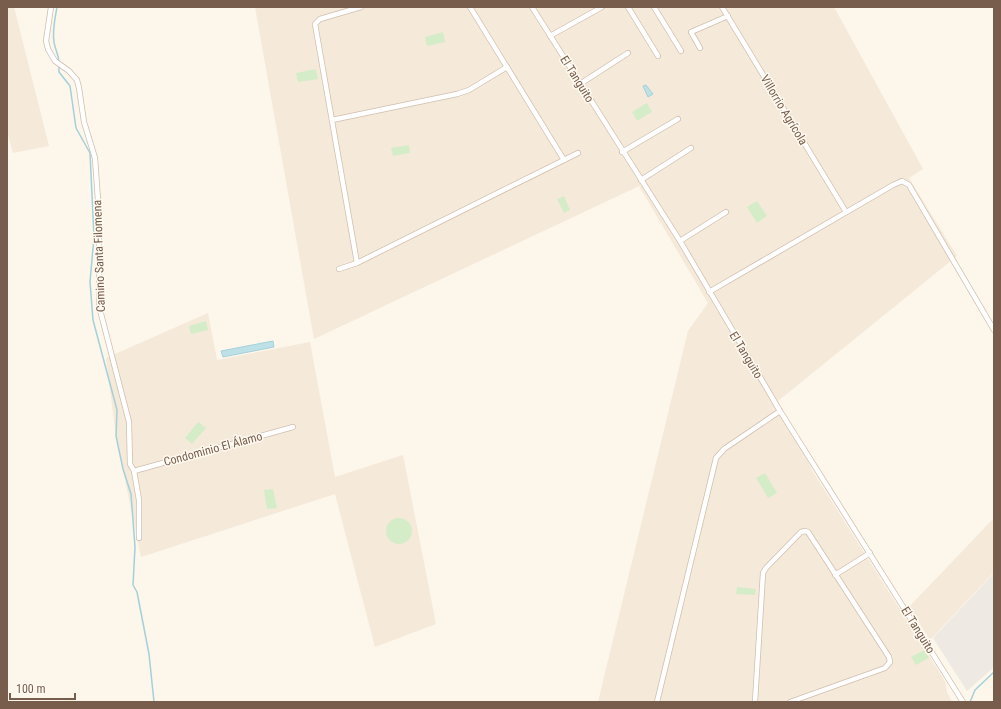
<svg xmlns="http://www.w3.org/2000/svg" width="1001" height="709" font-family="'Roboto Condensed',sans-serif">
  <rect width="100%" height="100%" fill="#fdf6eb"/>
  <g fill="#f5e9d9">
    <polygon points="7,7 14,7 49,146 13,153 7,131"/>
    <polygon points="255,7 834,7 923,169 909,178 957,256 778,401 812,470 945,681 947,692 952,702 598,702 688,331 708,303 639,186 314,339"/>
    <polygon points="208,313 217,360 310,342 335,477 403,455 436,624 375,647 335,494 141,557 116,436 106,358"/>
    <polygon points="994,518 994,572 930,640 909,607"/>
  </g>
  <polygon fill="#eee9e3" points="994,573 994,667 967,691 933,638"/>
  <g fill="#d5ecc8">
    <polygon points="443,32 445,42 427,46 425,37"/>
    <polygon points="316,69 318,79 298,82 296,73"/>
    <polygon points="647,103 652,112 637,121 632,112"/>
    <polygon points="409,145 410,153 393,156 391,148"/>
    <polygon points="564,196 570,210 564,213 557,199"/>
    <polygon points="757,201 767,216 757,223 747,207"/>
    <polygon points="206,321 208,330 191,334 189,326"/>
    <polygon points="198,422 206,428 192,444 185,438"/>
    <polygon points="765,473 777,493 768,498 756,478"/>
    <polygon points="273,489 277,508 267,509 264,490"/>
    <circle cx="399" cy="531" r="13"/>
    <polygon points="737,587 756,589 755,595 736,594"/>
    <polygon points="924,650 929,658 916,665 911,657"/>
  </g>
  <g fill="#bee1e8" stroke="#a4d0da">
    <polygon points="646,85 653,94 648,97 643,86"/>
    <polygon points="273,341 274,347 223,357 221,351"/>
  </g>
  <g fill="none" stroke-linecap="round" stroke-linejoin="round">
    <g stroke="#a4d0da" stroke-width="1.5">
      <path d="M57,7C55,19 52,30 54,42C55,50 59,54 59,63"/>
      <polyline points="59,67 59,72 70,86 76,128 90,153 94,237 90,282 93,320 117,410 116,436 123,469 131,494 135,547 133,585 137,592 149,654 154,702"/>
      <polyline points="970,702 975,690 994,672"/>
    </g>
    <g stroke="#d0bfaf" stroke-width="6">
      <g id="minor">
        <polyline points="51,7 46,41 48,49 55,61 69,71 77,80 79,88 84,122 95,158 99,214 99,306 129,422 130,464 134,471 139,500 139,538"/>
        <polyline points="470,7 564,160"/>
        <polyline points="532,7 680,241 780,411 963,702"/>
        <polyline points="628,7 658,56"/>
        <polyline points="654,7 681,51"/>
        <polyline points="722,7 846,212"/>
        <polyline points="550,36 602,7"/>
        <polyline points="700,48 691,32 728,16"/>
        <polyline points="580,84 628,53"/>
        <polyline points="332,120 457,94 469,90 507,67"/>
        <polyline points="622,152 678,119"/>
        <polyline points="641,180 691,148"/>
        <polyline points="680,241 726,212"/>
        <polyline points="357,263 315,24 320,19 361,7"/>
        <polyline points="339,269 357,263 578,153"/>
        <polyline points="709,292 893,185 902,181 909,185 994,330"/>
        <polyline points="134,471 293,427"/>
        <polyline points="835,575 870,553"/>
        <polyline points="657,702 716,458 724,449 780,411"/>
        <polyline points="755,702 763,573 766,568 801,532 805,531 808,532 889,657 890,662 885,668 790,702"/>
      </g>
    </g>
    <use href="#minor" stroke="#fff" stroke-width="4.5"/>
  </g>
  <g text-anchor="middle" stroke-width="3" stroke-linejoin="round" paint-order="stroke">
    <g font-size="12" fill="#795d4c" stroke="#fffaf1">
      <text transform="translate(577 79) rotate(58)" y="4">El Tanguito</text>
      <text transform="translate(784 110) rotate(59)" y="4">Villorrio Agrícola</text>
      <text transform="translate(99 256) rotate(-92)" y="4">Camino Santa Filomena</text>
      <text transform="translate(746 355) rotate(59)" y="4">El Tanguito</text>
      <text transform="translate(213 449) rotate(-15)" y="4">Condominio El Álamo</text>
      <text transform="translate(918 630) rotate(58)" y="4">El Tanguito</text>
    </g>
  </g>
  <rect width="1001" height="709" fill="none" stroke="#795d4c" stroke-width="16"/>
  <path d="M10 693v6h65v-6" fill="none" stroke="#795d4c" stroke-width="2"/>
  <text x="16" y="693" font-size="12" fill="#795d4c" stroke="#fffaf1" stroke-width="3" paint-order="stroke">100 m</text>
</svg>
